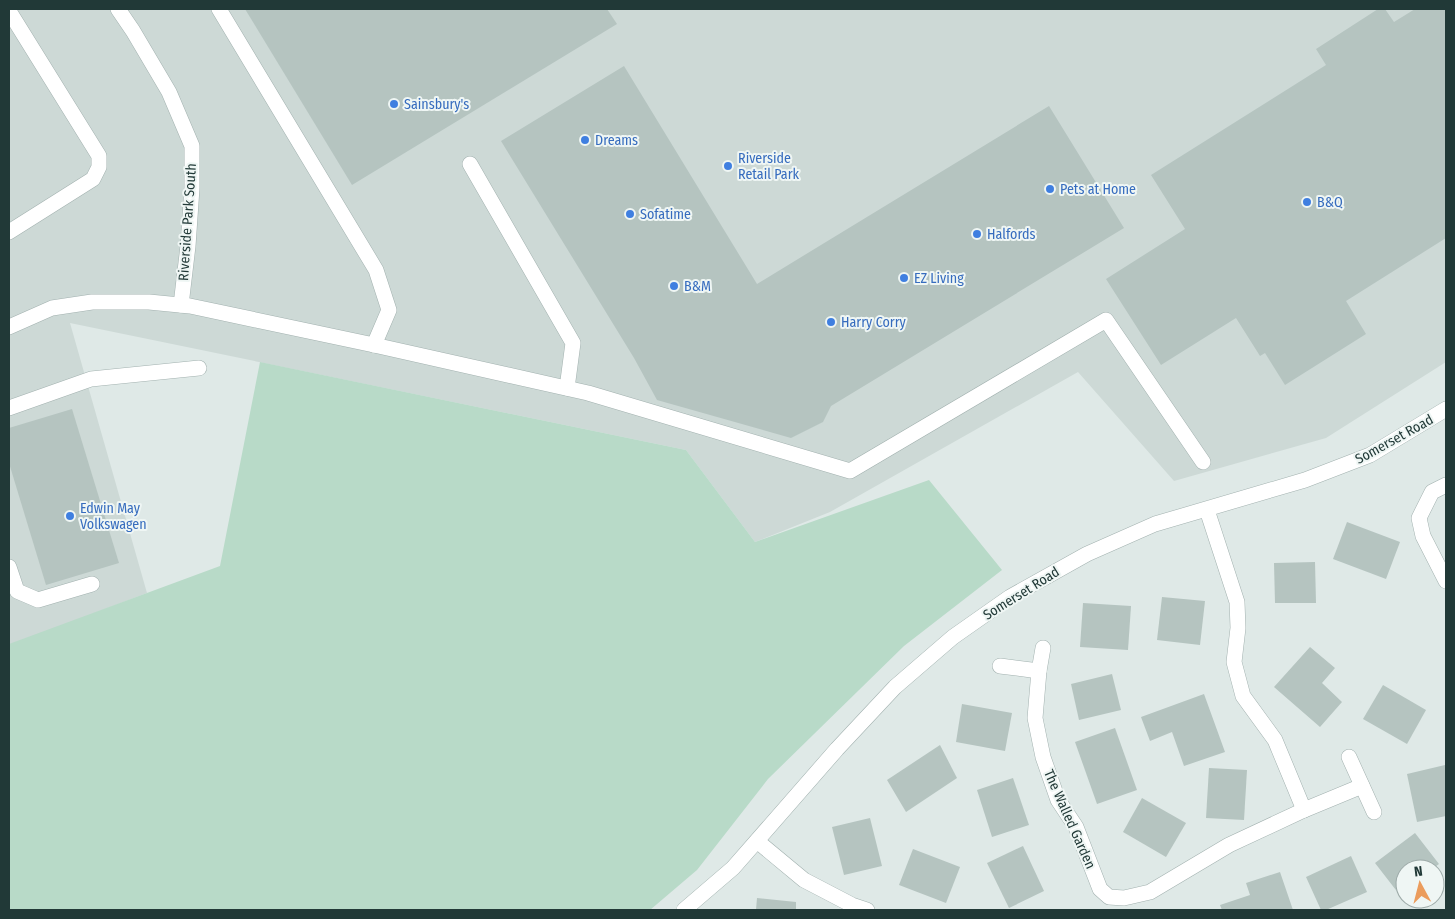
<svg xmlns="http://www.w3.org/2000/svg" width="1455" height="919" font-family="'Fira Sans Condensed',sans-serif">
  <rect width="100%" height="100%" fill="#dfe9e7"/>
  <polygon fill="#cdd9d6" points="9,9 1446,9 1446,362 1326,438 1174,481 1078,372 830,512 755,542 686,450 70,323 147,593 9,646"/>
  <polygon fill="#b8dac8" points="260,362 686,450 755,542 929,480 1002,570 904,646 768,779 697,870 650,910 9,910 9,644 220,566"/>
  <g fill="#b5c4c0">
    <polygon points="245,9 607,9 617,24 352,185"/>
    <polygon points="1378,9 1385,9 1394,22 1415,9 1446,9 1446,238 1346,301 1366,334 1285,385 1265,353 1260,356 1236,318 1161,365 1106,279 1185,229 1151,175 1326,65 1316,49"/>
    <polygon points="624,66 757,284 1049,106 1124,228 831,406 823,422 791,438 657,400 634,358 501,141"/>
    <polygon points="72,409 119,563 46,585 9,463 9,428"/>
    <polygon points="1347,522 1400,542 1386,579 1333,559"/>
    <polygon points="1315,562 1316,603 1275,603 1274,563"/>
    <polygon points="1162,597 1205,601 1200,645 1157,640"/>
    <polygon points="1083,603 1131,606 1128,650 1080,647"/>
    <polygon points="1310,647 1335,668 1322,683 1342,702 1320,727 1274,687"/>
    <polygon points="1112,674 1121,710 1079,720 1071,684"/>
    <polygon points="1383,685 1426,710 1407,744 1363,719"/>
    <polygon points="1204,694 1225,752 1184,766 1172,732 1150,741 1141,717"/>
    <polygon points="962,704 1012,713 1005,751 956,742"/>
    <polygon points="1115,728 1137,790 1097,804 1075,742"/>
    <polygon points="940,745 957,778 906,812 887,780"/>
    <polygon points="1445,765 1446,771 1446,816 1417,822 1407,774"/>
    <polygon points="1209,768 1247,770 1244,820 1206,818"/>
    <polygon points="1013,778 1029,825 992,837 977,790"/>
    <polygon points="1142,798 1186,823 1166,857 1123,832"/>
    <polygon points="870,818 882,866 844,875 832,827"/>
    <polygon points="1415,833 1439,864 1432,869 1405,869 1405,889 1399,894 1375,863"/>
    <polygon points="1023,846 1044,891 1009,908 987,863"/>
    <polygon points="913,849 960,867 946,903 899,885"/>
    <polygon points="1351,856 1367,892 1326,910 1321,910 1306,877"/>
    <polygon points="1280,872 1293,910 1222,910 1220,905 1250,895 1246,883"/>
    <polygon points="757,898 796,902 796,910 756,910"/>
  </g>
  <g fill="none" stroke-linecap="round" stroke-linejoin="round">
    <g stroke="#a2b1af" stroke-width="16">
      <g id="minor">
        <polyline points="118,9 133,31 169,92 192,146 192,188 188,246 181,305"/>
        <polyline points="219,9 376,270 389,310 374,345"/>
        <polyline points="9,11 99,156 99,167 93,179 9,232"/>
        <polyline points="470,164 573,343 567,388"/>
        <polyline points="9,327 52,308 92,302 149,302 190,306 374,345 588,393 850,471 1106,320 1203,462"/>
        <polyline points="9,408 91,379 199,368"/>
        <polyline points="1446,485 1432,492 1419,518 1423,536 1446,581"/>
        <polyline points="1207,510 1237,602 1238,628 1234,662 1243,696 1275,740 1304,810"/>
        <polyline points="9,567 17,591 38,600 92,584"/>
        <polyline points="1043,648 1039,671 1035,718 1043,757 1058,800 1076,827 1100,889 1109,897 1124,898 1150,892 1229,845 1304,810 1362,786"/>
        <polyline points="1000,666 1039,671"/>
        <polyline points="1349,757 1374,812"/>
        <polyline points="757,841 804,880 852,905 867,910"/>
        <polyline points="684,910 733,868 837,749 895,687 953,637 1010,597 1087,554 1155,524 1305,480 1370,455 1446,409"/>
      </g>
    </g>
    <use href="#minor" stroke="#fff" stroke-width="15"/>
  </g>
  <g fill="#3f7fe0" stroke="#eff6f4" stroke-width="2">
    <circle cx="394" cy="104" r="5"/>
    <circle cx="585" cy="140" r="5"/>
    <circle cx="728" cy="166" r="5"/>
    <circle cx="1050" cy="189" r="5"/>
    <circle cx="1307" cy="202" r="5"/>
    <circle cx="630" cy="214" r="5"/>
    <circle cx="977" cy="234" r="5"/>
    <circle cx="904" cy="278" r="5"/>
    <circle cx="674" cy="286" r="5"/>
    <circle cx="831" cy="322" r="5"/>
    <circle cx="70" cy="516" r="5"/>
  </g>
  <g text-anchor="middle" stroke-width="4" stroke-linejoin="round" paint-order="stroke">
    <g font-size="14" fill="#366cbe" stroke="#eff6f4" text-anchor="start">
      <text x="404" y="109">Sainsbury's</text>
      <text x="595" y="145">Dreams</text>
      <text x="738" y="163">Riverside<tspan x="738" dy="16">Retail Park</tspan></text>
      <text x="1060" y="194">Pets at Home</text>
      <text x="1317" y="207">B&amp;Q</text>
      <text x="640" y="219">Sofatime</text>
      <text x="987" y="239">Halfords</text>
      <text x="914" y="283">EZ Living</text>
      <text x="684" y="291">B&amp;M</text>
      <text x="841" y="327">Harry Corry</text>
      <text x="80" y="513">Edwin May<tspan x="80" dy="16">Volkswagen</tspan></text>
    </g>
    <g font-size="14" fill="#213937" stroke="#eff6f4">
      <text transform="translate(187 222) rotate(-86)" y="5">Riverside Park South</text>
      <text transform="translate(1394 439) rotate(-29)" y="5">Somerset Road</text>
      <text transform="translate(1021 593) rotate(-32)" y="5">Somerset Road</text>
      <text transform="translate(1070 819) rotate(66)" y="5">The Walled Garden</text>
    </g>
  </g>
  <rect width="1455" height="919" fill="none" stroke="#213937" stroke-width="20"/>
  <g transform="translate(1420 884) rotate(353)"><circle r="24" fill="#eff6f4" stroke="#9daaa8"/>
  <path d="M0-4L9 19L0 12L-9 19Z" fill="#eb9c5c"/>
  <text y="-8" font-size="14" font-weight="bold" text-anchor="middle" fill="#213937">N</text>
  </g>
</svg>
